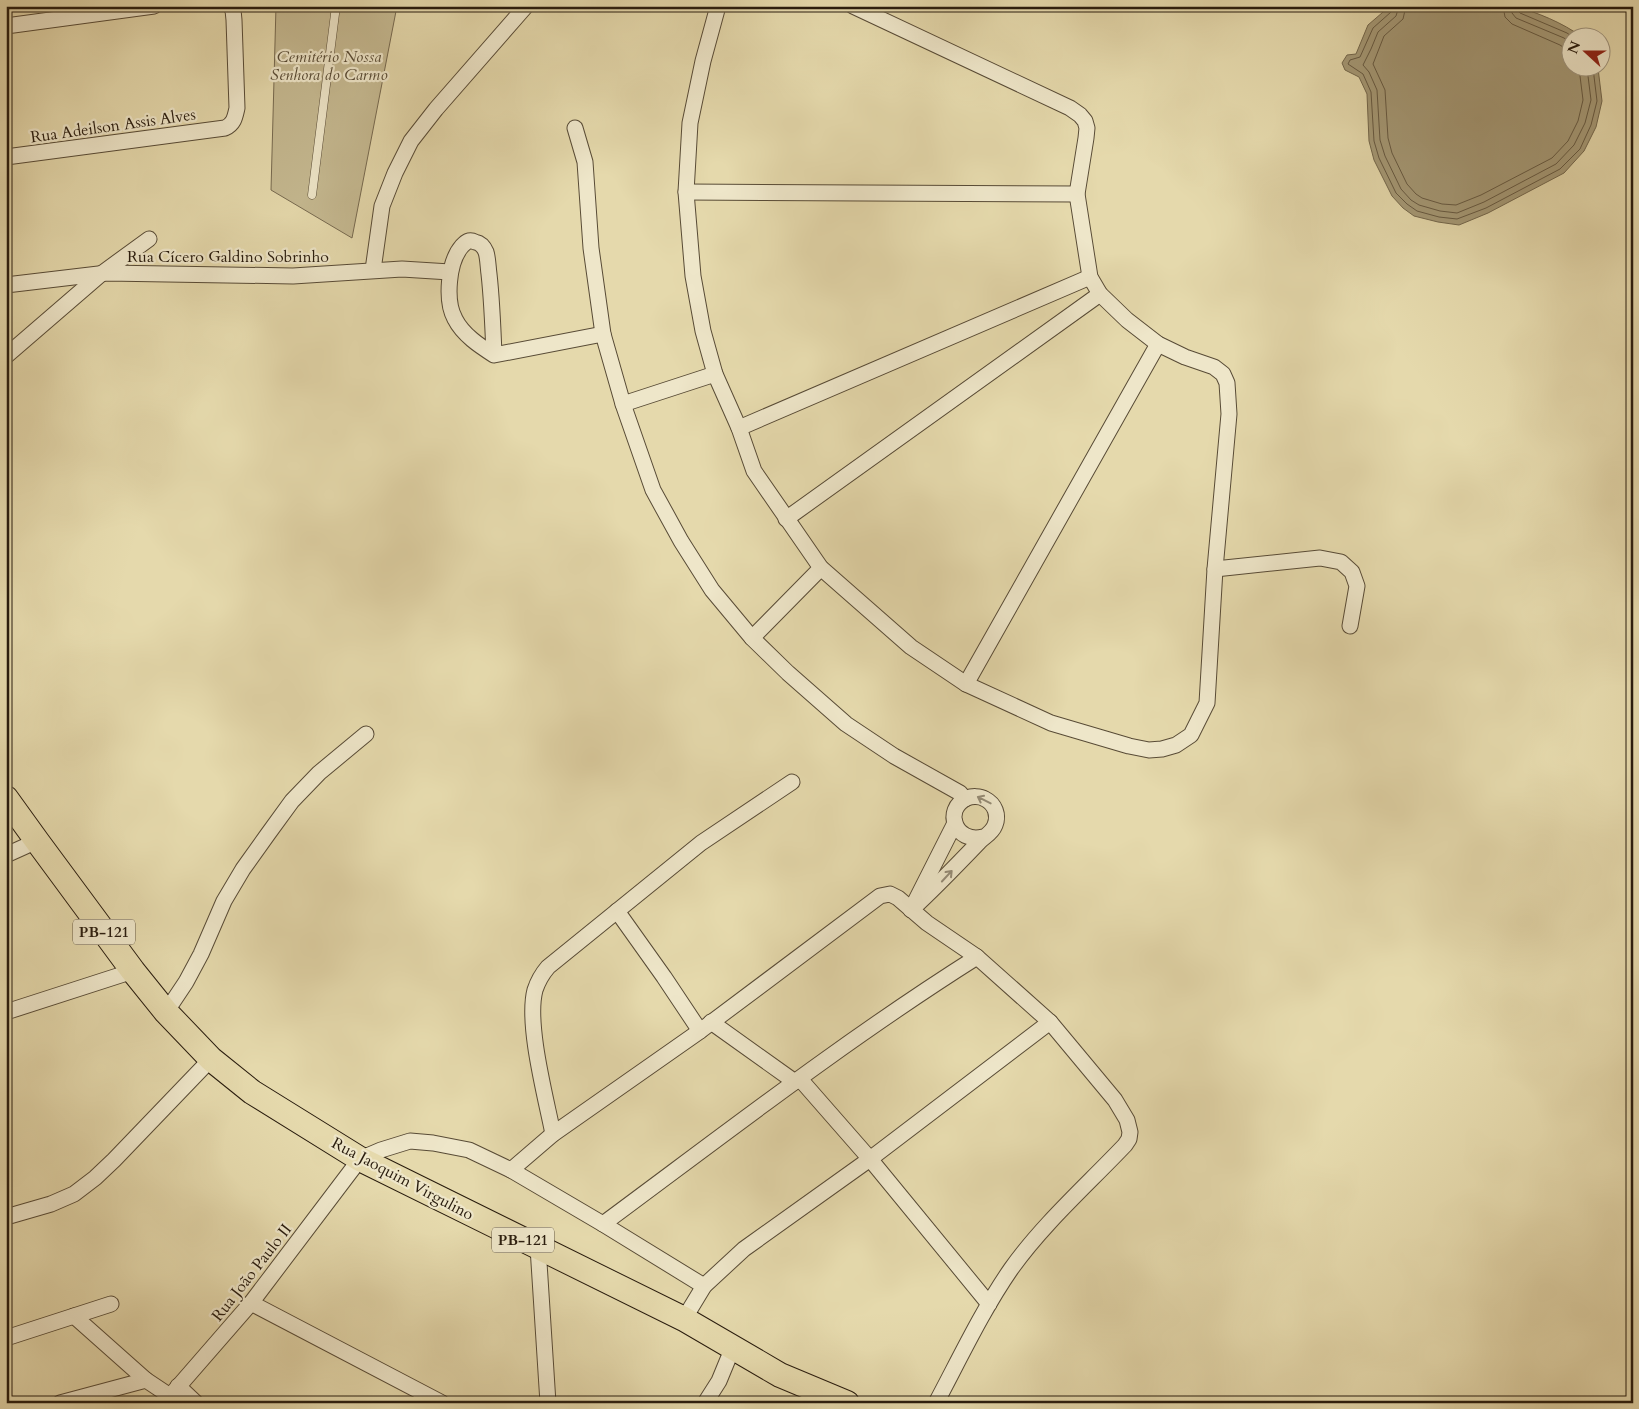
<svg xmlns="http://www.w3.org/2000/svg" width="1639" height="1409" font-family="Cardo,serif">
  <rect width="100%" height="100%" fill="#e5d9ac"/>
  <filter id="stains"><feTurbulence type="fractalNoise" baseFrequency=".004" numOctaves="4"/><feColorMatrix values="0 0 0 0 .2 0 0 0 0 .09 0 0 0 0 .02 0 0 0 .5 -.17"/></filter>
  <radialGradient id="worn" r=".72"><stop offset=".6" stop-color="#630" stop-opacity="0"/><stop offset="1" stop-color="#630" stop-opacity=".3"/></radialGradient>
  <polygon fill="#c5b991" stroke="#776a50" points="276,6 397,6 352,238 271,190"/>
  <path fill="#a59976" stroke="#73674c" d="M1390,6H1513C1537,12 1563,23 1582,37L1572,38V68H1598L1602,101L1596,127L1584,151L1564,173L1488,213L1459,225L1438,222L1414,216L1403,208L1392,196L1374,160L1369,141L1367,94L1359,77L1345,70L1342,63L1347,55L1356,54L1368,25Z"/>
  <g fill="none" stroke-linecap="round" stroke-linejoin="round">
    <g stroke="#675a42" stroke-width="1">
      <polyline points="1393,6 1391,12 1373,28 1360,57 1350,60 1348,64 1363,74 1371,92 1374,141 1379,158 1396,193 1407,204 1417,211 1439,217 1457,219 1486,208 1560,169 1580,149 1591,125 1597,101 1593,68"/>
      <polyline points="1399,6 1396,16 1378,32 1371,49 1363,65 1369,72 1377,90 1380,140 1385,156 1401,189 1411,200 1419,205 1440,211 1457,213 1484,202 1556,164 1574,145 1585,123 1591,100 1587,68"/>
      <polyline points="1406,6 1403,19 1384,36 1373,64 1385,90 1388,138 1392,153 1407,184 1416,194 1422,198 1442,204 1456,205 1481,195 1552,158 1568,141 1578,121 1583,100 1579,68"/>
      <polyline points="1503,6 1505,17 1512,24 1560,45 1572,53"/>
      <polyline points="1511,6 1512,13 1516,18 1564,38 1572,44"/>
      <polyline points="1517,6 1517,10 1520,13 1567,33 1574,38"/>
    </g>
    <g stroke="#584b36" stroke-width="9">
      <polyline id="lane" points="312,195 336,6"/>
    </g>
    <g stroke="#584b36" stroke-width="17">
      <g id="street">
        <polyline points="718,6 703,61 690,123 686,192 693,276 703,331 715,374 739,428 754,471 821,568 911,647 966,684 1051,723 1129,746 1149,750 1162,749 1176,745 1191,735 1207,703 1215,569 1229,414 1227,383 1223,374 1214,367 1185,357 1158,344 1127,320 1100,294 1090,277 1077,194 1086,138 1087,128 1085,121 1080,115 1070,108 853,6"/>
        <polyline points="6,26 154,6"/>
        <polyline points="575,128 585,162 591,248 603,334 623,404 653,490 681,541 712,590 752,638 788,673 846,724 894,756 960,793 965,799"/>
        <path d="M6,157L225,128C234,124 235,117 237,108L234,20L233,10L230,6"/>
        <polyline points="686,192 1077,194"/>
        <polyline points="373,270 382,206 395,173 411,141 436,109 526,6"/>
        <polyline points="6,285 107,273 293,276 402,269 450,272"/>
        <path d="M494,355C493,328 492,301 489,274C488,267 488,258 486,252C484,247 480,243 475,242C469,239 466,242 462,246C448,262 445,301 455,319C463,335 480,346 494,355L603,334"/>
        <polyline points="6,356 101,274 149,239"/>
        <polyline points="623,404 715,374"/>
        <polyline points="739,428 1090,277"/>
        <polyline points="786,519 1100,294"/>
        <polyline points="1215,569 1320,558 1341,562 1352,572 1357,586 1350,626"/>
        <polyline points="752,638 821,568"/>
        <polyline points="966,684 1158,344"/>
        <polyline points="6,855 37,841"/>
        <polyline points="915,902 955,823"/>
        <path d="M911,910C935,888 957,865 980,841C985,836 992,833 995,825C999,815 995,804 985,799C980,796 972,796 967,798C942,810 956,844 983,837"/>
        <polyline points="617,911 664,977 700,1031"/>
        <polyline points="6,1012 133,971"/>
        <polyline points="166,1012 186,982 201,954 224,901 243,869 268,834 292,801 319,773 366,734"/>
        <polyline points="711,1022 795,1082"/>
        <polyline points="800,1079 870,1159 989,1304"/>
        <path d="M553,1134C546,1098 526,1024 535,990C538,981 542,974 548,967L701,843L792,782"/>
        <polyline points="511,1170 603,1224 704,1286"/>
        <polyline points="6,1217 51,1204 74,1194 95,1178 114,1160 211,1059"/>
        <path d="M603,1224C726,1133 847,1039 977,957L1050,1022L1115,1100L1127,1120L1130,1132L1129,1139L1125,1145C1087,1185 1043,1224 1011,1269C982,1311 960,1358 936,1403"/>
        <polyline points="538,1247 548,1403"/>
        <polyline points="251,1303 442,1403"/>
        <polyline points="74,1316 146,1380"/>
        <polyline points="684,1319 704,1286 744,1249 870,1159 1050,1022"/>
        <polyline points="6,1338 111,1304"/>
        <polyline points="178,1386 196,1403"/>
        <polyline points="60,1403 146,1380 170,1396"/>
        <polyline points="164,1403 251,1303 360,1159 381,1150 410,1141 433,1143 469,1150 511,1170 553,1134 700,1031 880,896 890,894 898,898 927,923 977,957"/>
        <polyline points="705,1403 719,1381 733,1347"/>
      </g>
    </g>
    <g stroke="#291c0e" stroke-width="26">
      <polyline id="primary" points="6,798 37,841 133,971 166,1012 211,1059 252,1092 360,1159 684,1319 780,1375 847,1403"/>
    </g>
    <use href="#lane" stroke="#eee6c9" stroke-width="8"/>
    <use href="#street" stroke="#eee6c9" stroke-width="15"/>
    <use href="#primary" stroke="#e5d9ac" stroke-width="24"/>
  </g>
  <defs><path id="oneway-shaft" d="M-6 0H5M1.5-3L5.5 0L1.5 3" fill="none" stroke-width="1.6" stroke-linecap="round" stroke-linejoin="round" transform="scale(1.25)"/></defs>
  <g stroke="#958b75">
    <use href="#oneway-shaft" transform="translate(984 800) rotate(-153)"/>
    <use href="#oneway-shaft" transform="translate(947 876) rotate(-47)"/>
  </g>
  <g text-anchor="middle" stroke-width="4.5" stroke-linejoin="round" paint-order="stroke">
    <g fill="#eee6c9" stroke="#645946" stroke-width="1">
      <rect x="73" y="919.5" width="62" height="25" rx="4"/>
      <rect x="492" y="1227.5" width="62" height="25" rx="4"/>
    </g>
    <g font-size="15" font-weight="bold" fill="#291c0e">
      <text x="104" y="937">PB-121</text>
      <text x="523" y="1245">PB-121</text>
    </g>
    <g font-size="16" font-style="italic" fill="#584b35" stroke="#eee6c9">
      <text x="329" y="62">Cemitério Nossa<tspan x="329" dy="18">Senhora do Carmo</tspan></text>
    </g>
    <g font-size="16" fill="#291c0e" stroke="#eee6c9">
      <text transform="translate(113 125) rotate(-8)" y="6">Rua Adeilson Assis Alves</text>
      <text x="228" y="262">Rua Cícero Galdino Sobrinho</text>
      <text transform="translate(403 1178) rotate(28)" y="6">Rua Jaoquim Virgulino</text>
      <text transform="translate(251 1272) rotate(-52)" y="6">Rua João Paulo II</text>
    </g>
  </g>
  <rect width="1639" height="1409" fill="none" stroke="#e5d9ac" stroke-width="25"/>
  <rect x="8" y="8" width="1624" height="1394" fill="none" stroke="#291c0e" stroke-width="2.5"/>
  <rect x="12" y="12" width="1614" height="1384" fill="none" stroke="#291c0e"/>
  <g transform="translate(1586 52) rotate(291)"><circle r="24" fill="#eee6c9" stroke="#9f957e"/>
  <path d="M0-4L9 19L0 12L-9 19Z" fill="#8f2418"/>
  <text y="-8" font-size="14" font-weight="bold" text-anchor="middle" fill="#291c0e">N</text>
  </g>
  <rect width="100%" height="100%" filter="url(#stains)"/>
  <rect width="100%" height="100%" fill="url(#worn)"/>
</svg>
